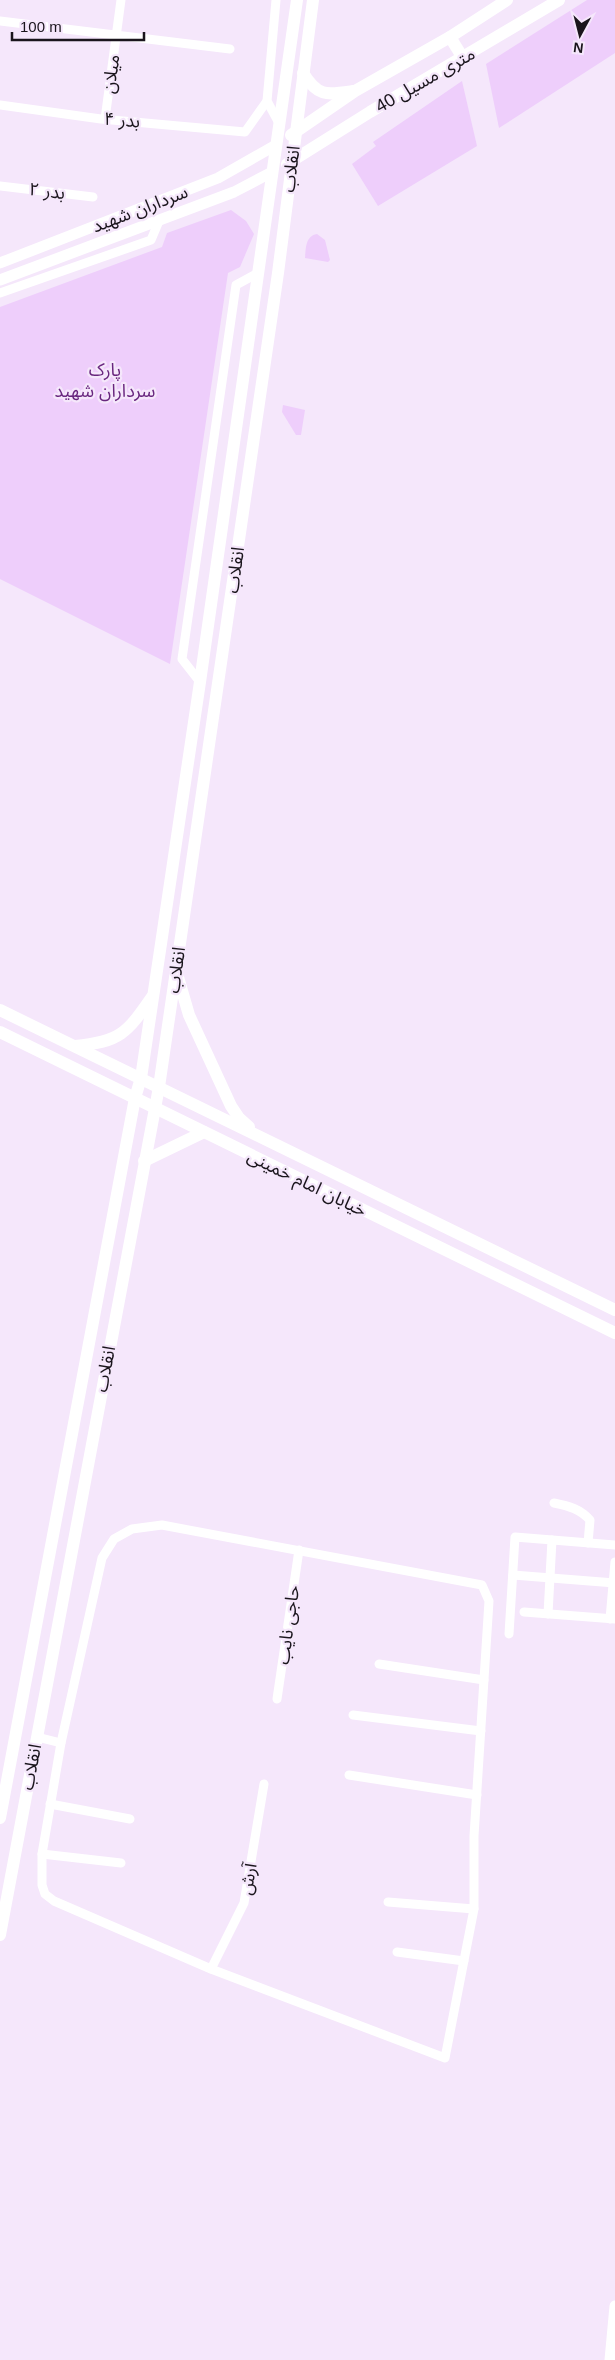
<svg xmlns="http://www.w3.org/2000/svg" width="615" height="2360" font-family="Helvetica,'Noto Sans Arabic',sans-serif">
  <rect width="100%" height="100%" fill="#f5e7fb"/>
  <g fill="#eecefb">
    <polygon points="587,0 615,0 615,53 499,128 486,64"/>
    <polygon points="462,81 477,146 378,206 352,164 376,146 373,142"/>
    <polygon points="231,210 246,221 254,234 240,267 228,273 170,664 0,579 0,307 162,247 167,233"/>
    <path d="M317,234L325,240L330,260L328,262L305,258C306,249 305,236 317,234Z"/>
    <polygon points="283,405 305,410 301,435 296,435 282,412"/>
  </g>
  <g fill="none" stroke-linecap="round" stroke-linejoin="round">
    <g stroke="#fff" stroke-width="9">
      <polyline points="276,0 267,101 279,123"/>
      <polyline points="0,21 230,49"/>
      <polyline points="0,105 101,119 245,132 267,101"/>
      <polyline points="105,119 121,0"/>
      <polyline points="0,186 93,197"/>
      <polyline points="0,293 151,240 159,221"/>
      <polyline points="200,682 182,659 236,285 258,273"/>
      <path d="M554,1503C569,1506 580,1509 590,1520L588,1543"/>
      <polygon points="162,1525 482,1585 489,1601 474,1836 474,1909 445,2058 211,1969 54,1901 45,1894 42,1885 42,1854 61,1743 102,1558 114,1539 132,1529"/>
      <polyline points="513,1575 615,1583"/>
      <polyline points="524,1612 615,1619"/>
      <polyline points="548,1614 552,1540"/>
      <polyline points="610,1619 615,1562"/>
      <polyline points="509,1634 515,1537 615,1545"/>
      <polyline points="379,1664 484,1680"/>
      <polyline points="277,1699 299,1550"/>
      <polyline points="353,1715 481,1731"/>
      <polyline points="37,1737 61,1743"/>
      <polyline points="349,1775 477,1795"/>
      <polyline points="50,1804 130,1819"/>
      <polyline points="42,1854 121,1863"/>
      <polyline points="388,1902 474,1909"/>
      <polyline points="397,1952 464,1961"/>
      <polyline points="211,1969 244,1903 264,1784"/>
    </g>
    <g stroke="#fff" stroke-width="11">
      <polyline points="0,263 218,178 276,145"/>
      <polyline points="0,280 234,192 272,172"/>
      <polyline points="610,2360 615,2306"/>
    </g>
    <g stroke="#fff" stroke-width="12">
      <polyline points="450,37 463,58"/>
      <path d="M303,73C318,97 326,95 353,91"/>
      <polyline points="291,135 355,91 450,37 507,0"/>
      <polyline points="287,164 370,112 559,0"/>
      <polyline points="178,977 189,1015 231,1106 239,1118 249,1127"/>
      <polyline points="0,1010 615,1310"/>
      <polyline points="0,1032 615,1333"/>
      <path d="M75,1046C120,1042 127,1033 152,997"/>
      <polyline points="144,1161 204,1132"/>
      <polyline points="0,1818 135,1098 141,1078 200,682 297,0"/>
      <polyline points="0,1935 159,1087 278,273 313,0"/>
    </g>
  </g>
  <g text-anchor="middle" stroke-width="4.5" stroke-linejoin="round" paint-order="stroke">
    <g font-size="18" fill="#1a151c" stroke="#f5e7fb">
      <text transform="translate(111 74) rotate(-82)" y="6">میلان</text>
      <text transform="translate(425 80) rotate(-30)" y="6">40 متری مسیل</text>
      <text transform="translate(122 120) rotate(5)" y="6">بدر ۴</text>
      <text transform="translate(291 169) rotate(-83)" y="6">انقلاب</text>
      <text transform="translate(47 191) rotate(7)" y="6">بدر ۲</text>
      <text transform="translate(140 209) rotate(-21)" y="6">سرداران شهید</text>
      <text transform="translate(235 570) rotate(-82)" y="6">انقلاب</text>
      <text transform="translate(176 970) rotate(-82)" y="6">انقلاب</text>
      <text transform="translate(307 1183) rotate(26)" y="6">خیابان امام خمینی</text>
      <text transform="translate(105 1369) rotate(-79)" y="6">انقلاب</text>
      <text transform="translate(288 1625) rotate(-82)" y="6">حاجی نایب</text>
      <text transform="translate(31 1767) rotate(-79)" y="6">انقلاب</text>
      <text transform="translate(248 1879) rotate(-80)" y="6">آرش</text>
    </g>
    <g font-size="18" fill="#68267e" stroke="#f5e7fb">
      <text x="105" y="376">پارک<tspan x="105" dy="21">سرداران شهید</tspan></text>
    </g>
  </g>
  <g transform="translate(580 35) rotate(187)" stroke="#f5e7fb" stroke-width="4" paint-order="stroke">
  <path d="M0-4L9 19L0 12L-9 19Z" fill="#1a151c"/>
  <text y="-8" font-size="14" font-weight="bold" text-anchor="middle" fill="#1a151c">N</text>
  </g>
  <path d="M12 32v8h132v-8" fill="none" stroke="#1a151c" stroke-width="2.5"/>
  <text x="20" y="32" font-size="15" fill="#1a151c" stroke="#f5e7fb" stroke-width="4" paint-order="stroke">100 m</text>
</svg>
